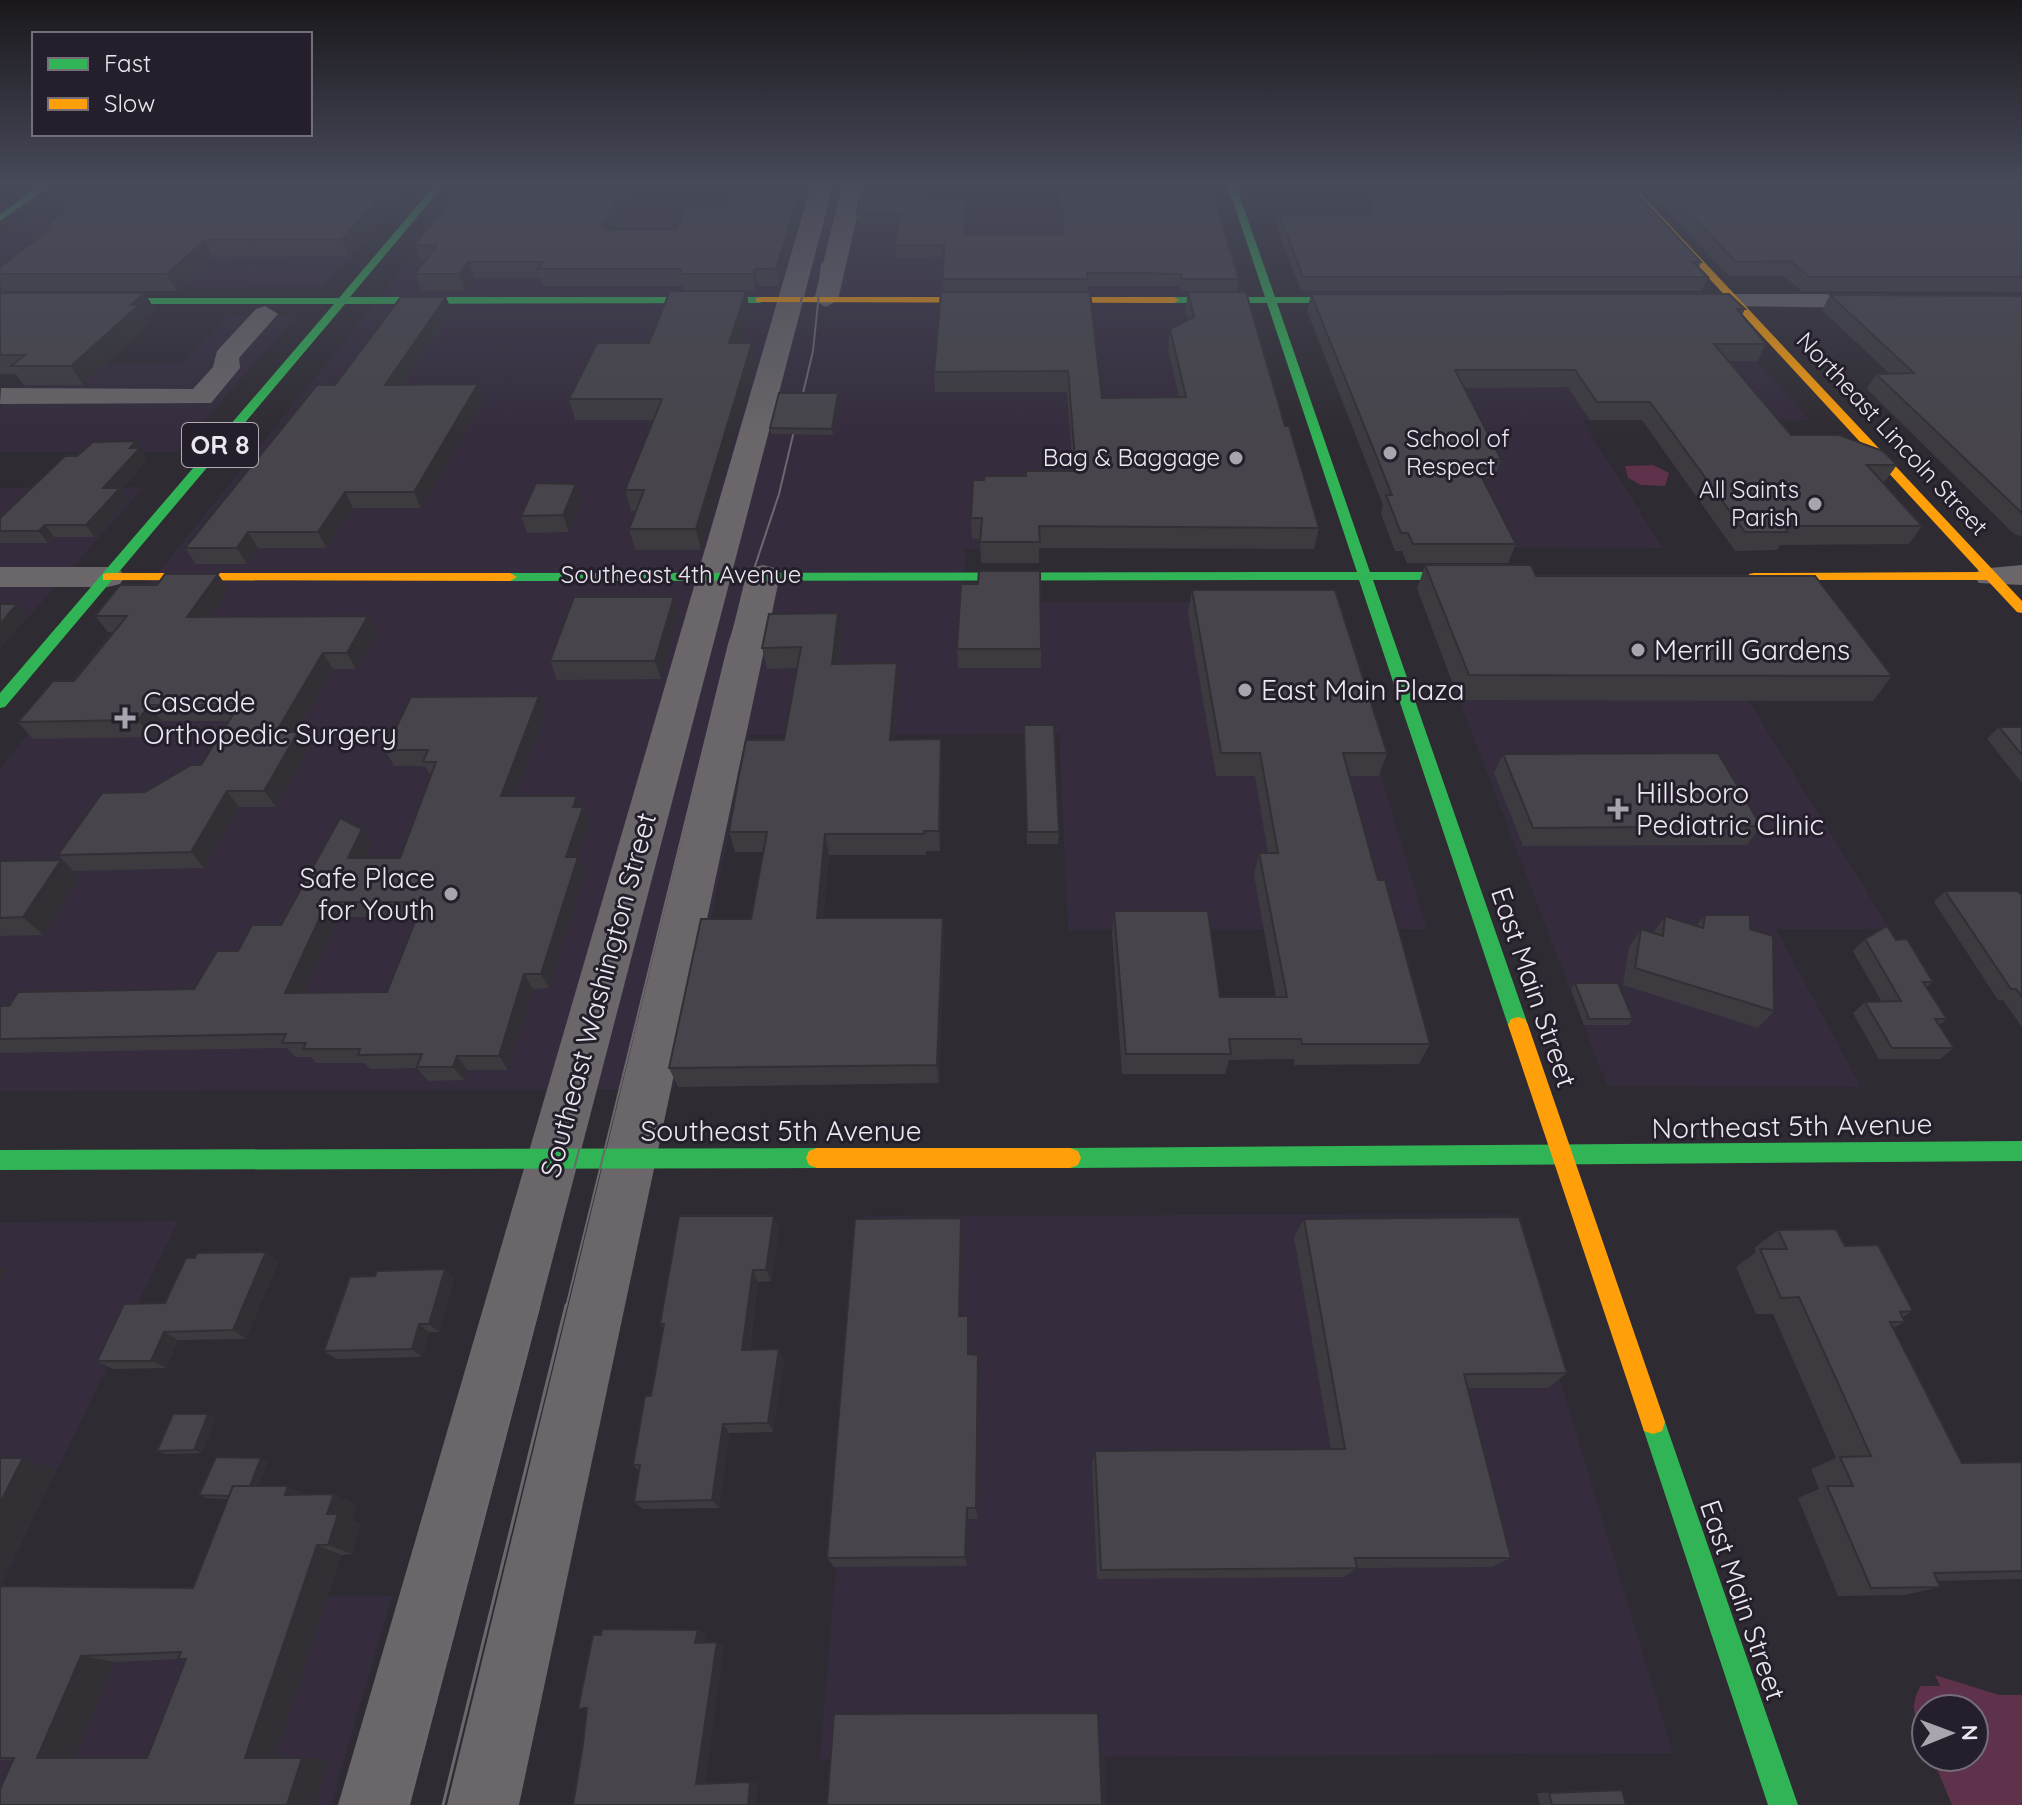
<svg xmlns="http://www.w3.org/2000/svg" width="2022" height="1805" font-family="Quicksand,sans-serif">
  <rect width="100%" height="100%" fill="#2f2b32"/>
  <g fill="#352c3d">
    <polygon points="307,186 413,186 323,287 9,288 0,294 0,237 36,212 213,211"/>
    <polygon points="469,186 1204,186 1313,548 966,549 963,602 1329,602 1427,929 1068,930 1059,734 750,735 674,1090 0,1091 0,769"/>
    <polygon points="1264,186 1603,186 1495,286 1513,314 1715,314 1809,420 1582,420 1663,548 1402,547"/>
    <polygon points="228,316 297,316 176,452 0,452 0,407 48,365 181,363"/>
    <polygon points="144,487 39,605 0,649 0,488"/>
    <polygon points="1459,700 1748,700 1890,929 1776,929 1861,1087 1607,1086"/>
    <polygon points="1510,1214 1673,1753 1105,1757 1106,1805 830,1805 833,1760 820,1760 865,1216"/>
    <polygon points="178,1221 0,1588 0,1223"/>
    <polygon points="392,1596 331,1805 0,1805 0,1598"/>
  </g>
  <g fill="#5e324a">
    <polygon points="1653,465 1669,473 1665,486 1641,485 1628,478 1625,466"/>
    <path d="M1935,1675L1999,1695H2022V1805H1952L1932,1757H1974V1709H1926V1743C1917,1722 1907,1707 1921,1686H1940Z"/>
  </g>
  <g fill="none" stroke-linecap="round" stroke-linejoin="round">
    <g fill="#6a6669" fill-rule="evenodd">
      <polygon points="811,186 833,186 410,1805 338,1805"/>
      <polygon points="842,186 864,186 838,300 826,307 814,300"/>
      <polygon points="1736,294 1885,294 1897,301 1885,308 1727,306 1724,301 1727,296"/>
      <polygon points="265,306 278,314 239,358 240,368 211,403 0,404 1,388 193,389 213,367 217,351 256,309"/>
      <polygon points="763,565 775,568 780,575 519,1805 447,1805 746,575 751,568"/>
      <polygon points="2022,565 2022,585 1979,583 1974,576 1979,569"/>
      <polygon points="0,567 108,567 120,570 125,577 120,584 108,587 0,587"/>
    </g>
    <g fill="#30b455" fill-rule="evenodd">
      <polygon points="40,186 50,186 0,221 0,214"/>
      <polygon points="434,186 443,186 350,297 760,297 765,300 760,303 345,304 5,707 0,708 0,693 334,304 0,304 0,298 339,298"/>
      <polygon points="1228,186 1236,186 1275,297 1369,297 1374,300 1369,303 1277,303 1370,572 1481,572 1488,576 1481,580 1373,580 1528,1025 1525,1031 1518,1033 1511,1031 1508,1025 1359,580 510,581 503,577 510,573 1357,572 1267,303 1174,303 1169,300 1174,297 1265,297"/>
      <polygon points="2022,1141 2022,1161 1070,1168 1062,1165 1059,1158 1062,1151 1070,1148"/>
      <polygon points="817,1148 825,1151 828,1158 825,1165 817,1168 0,1170 0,1150"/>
      <polygon points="1653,1410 1662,1413 1665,1422 1798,1805 1768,1805 1641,1422 1644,1413"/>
    </g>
    <g fill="#ff9f0a" fill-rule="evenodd">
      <polygon points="1624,186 1633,186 2022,601 2022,613 2017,612 1987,580 1749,580 1749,574 1754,573 1980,572"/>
      <polygon points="760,297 1174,297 1179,300 1174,303 756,302 756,298"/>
      <polygon points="108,573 510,573 517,577 510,581 103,580 103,574"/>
      <polygon points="1518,1017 1525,1019 1528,1025 1665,1422 1662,1431 1653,1434 1644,1431 1641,1422 1508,1025 1511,1019"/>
      <polygon points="817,1148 1070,1148 1078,1151 1081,1158 1078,1165 1070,1168 817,1168 809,1165 806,1158 809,1151"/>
    </g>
    <g stroke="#6b696e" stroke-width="2">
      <polyline points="538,1307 831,186"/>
      <polyline points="566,1307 729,644 779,494 813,351 822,264"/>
    </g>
    <g stroke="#6b696e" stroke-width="3">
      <polyline points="408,1805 539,1305"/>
      <polyline points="443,1805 566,1305"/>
    </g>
  </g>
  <g fill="#3d3b40" fill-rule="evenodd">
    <polygon points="61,186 411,186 348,256 213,257 177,291 1,291 0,267 44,233 41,229 68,209 60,209 51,193"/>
    <polygon points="463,186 637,186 613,230 676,230 726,205 808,186 779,286 758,286 756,291 683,291 682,286 544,286 541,278 474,278 465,291 422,291 415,274 425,261 421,261 415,244"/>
    <polygon points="863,186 927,186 925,199 967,211 966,234 1062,234 1059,186 1210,186 1239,279 1237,291 1181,291 1179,286 1088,286 1087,291 943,291 944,257 896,258 895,245 898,225 859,225 857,213"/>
    <polygon points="1644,186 2013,186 2022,192 2022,292 1802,291 1783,276 1729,276"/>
    <polygon points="1279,214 1370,214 1701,262 1699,267 1708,277 1701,291 1301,291 1277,228"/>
    <polygon points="746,291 750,311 739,343 756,363 701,550 635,550 629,529 635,511 631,511 625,490 653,420 575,420 569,399 649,343"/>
    <polygon points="1090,292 1102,398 1179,397 1168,349 1170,329 1188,320 1185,311 1188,292 1285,426 1319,528 1314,549 1039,548 1039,563 981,563 980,539 972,539 971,518 984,480 1073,471 1067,392 935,392 934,372"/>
    <polygon points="0,293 145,293 155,311 147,319 149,323 83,385 24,385 16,374 0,374"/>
    <polygon points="1311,294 1745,309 1742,315 1766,344 1757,361 1729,361 1791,435 1897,465 1883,484 1922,526 1909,544 1780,545 1777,550 1735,551 1642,420 1590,420 1568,387 1464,388 1501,459 1495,478 1483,478 1516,544 1508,563 1407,563 1402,551 1395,551 1381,514 1383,505 1307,311"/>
    <polygon points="1830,295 2022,296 2022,537 2014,534 1867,389 1876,374 1889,373 1822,310"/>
    <polygon points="452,311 402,385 484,400 421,508 353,508 326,548 258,548 247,564 196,564 185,548 335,385"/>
    <polygon points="839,399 833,435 771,434 770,428"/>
    <polygon points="136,441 147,460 121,490 128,500 94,537 54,537 48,543 0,543 0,518 77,456"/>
    <polygon points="576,484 582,500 569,532 527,533 521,516"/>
    <polygon points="1425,565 1536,576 1892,676 1873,701 1459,700 1417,589"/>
    <polygon points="229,590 210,617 368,616 377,632 356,669 333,669 297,732 298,732 309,748 276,807 239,807 204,868 74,871 58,855 145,792 201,765 229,721 162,721 151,737 33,739 18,722 74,681 113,632 108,632 95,616"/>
    <polygon points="1192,590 1387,753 1379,776 1349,776 1378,880 1430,1044 1419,1064 1294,1065 1294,1059 1229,1060 1225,1074 1122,1074 1112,933 1114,911 1220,997 1276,997 1254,875 1259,853 1268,853 1255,776 1216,776 1188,613"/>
    <polygon points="679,615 661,679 557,680 550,661"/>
    <polygon points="841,634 838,664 899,684 894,740 942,760 940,851 926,851 926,855 829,855 823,918 943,918 944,938 939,1083 678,1087 669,1068 751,919 763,852 735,852 729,832 784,740 797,668 767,669 762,648"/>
    <polygon points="957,649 1041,649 1041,668 958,668"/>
    <path d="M546,712L514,796L583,807L589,822L578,857L585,872L549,988L533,989L508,1070H467L464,1080L428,1081L417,1068L370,1069L365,1063H316L311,1057H295L287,1048L0,1053V1006L194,989L238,951L281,925L362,829L372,844L366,858H400L431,776L425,766H394L385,750ZM339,917H417L387,992H304Z"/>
    <polygon points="1999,727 2022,727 2022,783 1987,739"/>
    <polygon points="1024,737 1059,832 1058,844 1027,844"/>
    <polygon points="1503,754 1761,826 1747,845 1523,846 1494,773"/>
    <polygon points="61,860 79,878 43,935 0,936 0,861"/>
    <polygon points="1945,891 2022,895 2022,1027 2003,1000 1998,1000 1934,902"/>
    <polygon points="1705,915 1750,929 1774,1011 1758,1028 1623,985 1629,947 1641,929 1653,933 1665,916 1696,926"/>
    <polygon points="1865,939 1896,940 1933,982 1927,987 1947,1019 1939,1025 1954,1048 1940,1059 1879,1059 1853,1013 1865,1002 1882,1002 1853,951"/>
    <polygon points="1575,983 1633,1019 1628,1025 1584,1025 1571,989"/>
    <polygon points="1304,1219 1567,1373 1548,1388 1468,1388 1511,1558 1492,1567 1357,1568 1344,1577 1097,1579 1092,1463 1095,1451 1331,1449 1294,1237"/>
    <polygon points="779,1228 771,1281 758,1282 750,1349 784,1359 773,1432 729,1433 719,1508 643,1509 634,1502 639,1471 633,1465 651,1396 663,1329 660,1324"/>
    <polygon points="1778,1230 1845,1246 1913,1311 1903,1317 1905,1322 1893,1328 1962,1463 2022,1462 2022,1579 1937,1581 1940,1587 1905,1595 1838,1596 1798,1498 1819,1489 1811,1469 1836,1458 1773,1314 1756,1314 1736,1267 1756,1252 1754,1248"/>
    <polygon points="963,1236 961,1316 969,1332 969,1354 979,1370 978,1519 968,1519 967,1566 834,1567 827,1558"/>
    <polygon points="266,1252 278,1262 246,1339 178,1340 166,1368 113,1369 97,1361 165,1303"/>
    <polygon points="454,1278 439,1332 429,1332 422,1357 336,1359 324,1351"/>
    <polygon points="215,1417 202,1453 165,1454 157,1451"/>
    <path d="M261,1458L268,1462L258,1486L307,1495L334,1494L357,1505L352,1520L361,1524L352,1554L341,1555L275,1758L329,1760L316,1805H0L13,1760H0V1586L193,1588L228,1499L207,1498L199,1495ZM178,1659L185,1661L147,1758H75L115,1662Z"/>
    <polygon points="1609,1791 1626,1805 1540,1805 1537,1793"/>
  </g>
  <g fill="#323034">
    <polygon points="391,186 411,186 348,256 341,240"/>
    <polygon points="625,186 637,186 609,236 602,226"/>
    <polygon points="801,186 808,186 779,286 776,269"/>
    <polygon points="205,240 213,257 177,291 167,274"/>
    <polygon points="468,262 474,278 465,291 459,274"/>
    <polygon points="755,269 758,286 756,291 753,274"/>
    <polygon points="746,291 750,311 733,363 729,343"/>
    <polygon points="145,293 155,311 147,319 149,323 83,385 71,366"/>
    <polygon points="446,297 452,311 391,400 385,385"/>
    <polygon points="752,343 756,363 701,550 696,529"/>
    <polygon points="478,384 484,400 421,508 414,492"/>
    <polygon points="838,393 839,399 833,435 832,429"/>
    <polygon points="136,441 147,460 121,490 128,500 94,537 86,525 103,488 130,448"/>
    <polygon points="576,484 582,500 569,532 563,515"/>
    <polygon points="345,492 353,508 326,548 318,532"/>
    <polygon points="45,525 54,537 48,543 39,531"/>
    <polygon points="248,532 258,548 247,564 237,548"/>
    <polygon points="218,574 229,590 198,633 187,617"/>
    <polygon points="674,597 679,615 661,679 655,661"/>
    <polygon points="17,604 28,617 0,648 0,624"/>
    <polygon points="838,613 841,634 835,685 832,664"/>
    <polygon points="368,616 377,632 356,669 347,653"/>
    <polygon points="323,653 333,669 287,748 276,732"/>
    <polygon points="897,663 899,684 892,761 890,740"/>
    <polygon points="539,696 546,712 509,811 501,796"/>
    <polygon points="149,705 162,721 151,737 138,720"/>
    <polygon points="298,732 309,748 276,807 264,791"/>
    <polygon points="941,739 942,760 940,851 939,831"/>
    <polygon points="227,791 239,807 204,868 191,852"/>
    <polygon points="577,796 589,822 578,857 585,872 549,988 541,974 566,857 573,807"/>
    <polygon points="362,829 372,844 359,874 348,858"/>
    <polygon points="825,834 829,855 821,938 817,918"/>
    <polygon points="61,860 79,878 43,935 23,917"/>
    <polygon points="327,902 339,917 298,1007 285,993"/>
    <polygon points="943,918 944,938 939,1083 937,1065"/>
    <polygon points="524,974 533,989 508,1070 499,1056"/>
    <polygon points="457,1056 467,1070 464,1080 453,1067"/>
    <polygon points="774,1216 779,1228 771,1281 766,1270"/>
    <polygon points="961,1218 963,1236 961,1332 959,1316"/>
    <polygon points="266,1252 278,1262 246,1339 233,1330"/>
    <polygon points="0,1267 6,1270 0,1282"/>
    <polygon points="445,1269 454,1278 439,1332 429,1324"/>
    <polygon points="753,1270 758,1282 748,1360 742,1350"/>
    <polygon points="968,1316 969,1332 969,1370 968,1354"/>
    <polygon points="419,1324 429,1332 422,1357 412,1349"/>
    <polygon points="164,1332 178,1340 166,1368 151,1361"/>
    <polygon points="779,1349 784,1359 773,1432 768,1423"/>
    <polygon points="978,1355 979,1370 978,1519 976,1508"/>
    <polygon points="208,1414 215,1417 202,1453 194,1450"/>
    <polygon points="723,1424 729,1433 719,1508 712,1500"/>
    <polygon points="23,1458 56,1470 0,1584 0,1503"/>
    <polygon points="261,1458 268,1462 253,1499 246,1496"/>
    <polygon points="288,1486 313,1497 285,1495"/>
    <polygon points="334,1494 357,1505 352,1520 361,1524 352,1554 328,1545 327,1514"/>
    <polygon points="967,1508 968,1519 967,1566 965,1557"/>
    <polygon points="317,1545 341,1555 274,1760 245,1758"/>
    <polygon points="698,1630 706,1634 703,1647 695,1643"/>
    <polygon points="717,1642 724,1647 705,1785 696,1784"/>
    <polygon points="81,1656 115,1662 74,1760 37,1758"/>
    <polygon points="302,1758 329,1760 316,1805 287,1805"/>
    <polygon points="750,1782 758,1783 756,1805 748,1805"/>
  </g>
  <g fill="#47454b" stroke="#323034" stroke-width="2" fill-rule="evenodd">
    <polygon points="61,186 391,186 341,240 205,240 167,274 0,274 0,267 50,229 41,229 89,193 51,193"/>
    <polygon points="463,186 625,186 602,226 607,226 605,230 676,230 688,205 726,205 734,186 801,186 776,269 755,269 753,274 679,274 681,269 538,269 543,262 468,262 459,274 415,274 437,246 415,244"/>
    <polygon points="863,186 925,186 923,199 967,199 964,234 1064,234 1060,186 1210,186 1239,279 1182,279 1181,274 1138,273 1087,273 1088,279 943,279 944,245 895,245 900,213 857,213"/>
    <polygon points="1378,186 1630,186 1701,262 1693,262 1708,277 1303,277 1279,214 1370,214"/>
    <polygon points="1662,186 2013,186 2022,192 2022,277 1810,277 1790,261 1736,262"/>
    <polygon points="670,291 746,291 729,343 752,343 696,529 629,529 644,490 625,490 662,399 569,399 597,343 649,343"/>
    <polygon points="941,292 1090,292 1102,398 1186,397 1170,329 1194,317 1188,292 1246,292 1285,426 1289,426 1319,528 1039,526 1040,542 980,542 982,518 971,518 973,480 984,480 985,476 1026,476 1026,471 1076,471 1068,371 934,372"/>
    <polygon points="0,293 145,293 131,305 139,305 71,366 11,366 25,355 0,355"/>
    <polygon points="1311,294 1729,294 1745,309 1737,309 1766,344 1714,344 1791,435 1839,435 1883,451 1897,465 1867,465 1922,526 1784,526 1788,532 1745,532 1650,402 1597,402 1575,370 1455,370 1501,459 1473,460 1516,544 1413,544 1408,533 1401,533 1386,495 1392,495"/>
    <polygon points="1830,295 2022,296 2022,513 1876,374 1914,373"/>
    <polygon points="401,297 446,297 385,385 478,384 414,492 345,492 318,532 248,532 237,548 185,548 317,385 335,385"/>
    <polygon points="779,393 838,393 832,429 770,428"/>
    <polygon points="136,441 130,448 140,448 103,488 120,488 86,525 45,525 39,531 0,531 0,518 65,456 77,456 93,442"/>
    <polygon points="536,483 576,484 563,515 521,516"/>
    <polygon points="1425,565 1531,565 1536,576 1815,576 1892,676 1469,675"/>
    <polygon points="979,571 1040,571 1041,649 957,649 961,584 978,584"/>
    <polygon points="165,574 218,574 187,617 368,616 347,653 323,653 276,732 298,732 264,791 227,791 191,852 58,855 102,793 145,792 191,765 201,765 239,705 149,705 138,720 18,722 53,681 74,681 127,616 95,616 120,585 157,585"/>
    <polygon points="1192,590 1335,590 1387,753 1343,753 1378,880 1385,880 1430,1044 1302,1044 1301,1039 1229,1039 1231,1054 1126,1054 1114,911 1208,911 1220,997 1287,997 1259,853 1278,853 1260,753 1221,753"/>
    <polygon points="574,597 674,597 655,661 550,661"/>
    <polygon points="0,604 17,604 0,624"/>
    <polygon points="838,613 832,664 897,663 890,740 941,739 939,831 924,831 924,834 825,834 817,918 943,918 937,1065 669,1068 701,919 751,919 767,832 729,832 739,775 746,740 784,740 801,647 762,648 769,614"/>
    <path d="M539,696L501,796H577L573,807H583L566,857H578L541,974H524L499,1056H457L453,1067H417L422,1054L358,1055L360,1049H303L306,1043H282L286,1034L0,1039V1006H9L18,992L194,989L217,951H238L252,925H281L340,818L362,829L348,858H400L436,762H423L428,750H385L411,697ZM327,902H423L387,992L285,993Z"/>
    <polygon points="1024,725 1054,725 1059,832 1027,832"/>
    <polygon points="1999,727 2022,727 2022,755"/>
    <polygon points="1718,753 1761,826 1533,828 1503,754"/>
    <polygon points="61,860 23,917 0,918 0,861"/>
    <polygon points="1945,891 2017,891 2022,895 2022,997 2016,989 2011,989"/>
    <polygon points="1705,915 1750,915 1750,929 1773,936 1774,1011 1635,968 1641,929 1663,936 1665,916 1703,928"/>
    <polygon points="1887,926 1896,940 1907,939 1933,982 1923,982 1947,1019 1935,1019 1954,1048 1892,1048 1865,1002 1901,1001 1865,939"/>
    <polygon points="1575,983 1618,983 1633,1019 1589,1019"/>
    <polygon points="679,1216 774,1216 766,1270 753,1270 742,1350 779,1349 768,1423 723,1424 712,1500 634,1502 640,1465 633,1465 645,1396 651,1396 664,1324 660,1324"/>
    <polygon points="1519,1217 1567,1373 1464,1374 1511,1558 1355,1558 1357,1568 1101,1570 1095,1451 1345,1449 1304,1219"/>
    <polygon points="961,1218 959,1316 968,1316 968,1354 978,1355 976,1508 967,1508 965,1557 827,1558 855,1219"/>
    <polygon points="1836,1229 1845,1246 1878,1245 1913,1311 1900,1312 1905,1322 1890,1322 1962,1463 2022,1462 2022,1571 1934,1573 1940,1587 1871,1588 1827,1486 1853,1486 1840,1457 1871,1456 1799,1297 1781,1298 1760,1249 1787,1249 1778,1230"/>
    <polygon points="266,1252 233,1330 164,1332 151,1361 97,1361 124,1304 165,1303 186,1258 195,1258 197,1253"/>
    <polygon points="445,1269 429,1324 419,1324 412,1349 324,1351 350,1277 375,1276 377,1271"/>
    <polygon points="173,1414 208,1414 194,1450 157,1451"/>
    <polygon points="216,1457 261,1458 250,1486 233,1486 229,1496 199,1495"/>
    <polygon points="0,1458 23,1458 0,1503"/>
    <path d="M233,1486H288L285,1495L334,1494L327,1514H338L328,1545H317L245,1758H302L287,1805H0V1789L14,1758H0V1586L193,1588ZM181,1652L178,1659H186L147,1758H37L81,1656Z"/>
    <polygon points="602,1629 698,1630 695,1643 717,1642 696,1784 750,1782 748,1805 573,1805 583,1744 587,1708 578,1709 593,1635 601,1635"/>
    <polygon points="1098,1713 1102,1805 827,1805 834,1714"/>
    <polygon points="1622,1790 1626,1805 1552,1805 1549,1793"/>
  </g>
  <linearGradient id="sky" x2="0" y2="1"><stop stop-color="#1a181c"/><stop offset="0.42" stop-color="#474a5a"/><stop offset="1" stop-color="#474a5a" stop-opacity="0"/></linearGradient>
  <rect width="2022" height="439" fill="url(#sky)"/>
  <g fill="#a9a5ae" stroke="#251e2b" stroke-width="3">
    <circle cx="1390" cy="453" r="8"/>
    <circle cx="1236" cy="458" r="8"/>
    <circle cx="1815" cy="504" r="8"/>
    <circle cx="1638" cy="650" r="8"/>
    <circle cx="1245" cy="690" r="8"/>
    <path d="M121 706h8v8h8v8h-8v8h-8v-8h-8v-8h8z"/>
    <path d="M1614 797h8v8h8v8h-8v8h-8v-8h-8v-8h8z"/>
    <circle cx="451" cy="894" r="8"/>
  </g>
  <g text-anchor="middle" stroke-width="6" stroke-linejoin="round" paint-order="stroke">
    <g font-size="24" fill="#ebe7f0" stroke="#251e2b">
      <text transform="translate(1892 434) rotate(47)" y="8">Northeast Lincoln Street</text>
      <text x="681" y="583">Southeast 4th Avenue</text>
    </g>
    <g font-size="24" fill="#ebe7f0" stroke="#251e2b" text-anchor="end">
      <text x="1406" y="447" text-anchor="start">School of<tspan x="1406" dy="28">Respect</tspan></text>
      <text x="1220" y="466">Bag &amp; Baggage</text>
      <text x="1799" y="498">All Saints<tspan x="1799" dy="28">Parish</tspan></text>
    </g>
    <rect fill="#251e2b" stroke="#b0abb5" stroke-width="2" x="182" y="423" width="76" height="44" rx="6"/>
    <g font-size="26" font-weight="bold" fill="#ebe7f0">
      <text x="220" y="454">OR 8</text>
    </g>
    <g font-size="28" fill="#ebe7f0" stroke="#251e2b" text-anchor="start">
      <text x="1654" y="660">Merrill Gardens</text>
      <text x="1261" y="700">East Main Plaza</text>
      <text x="143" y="712">Cascade<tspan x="143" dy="32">Orthopedic Surgery</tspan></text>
      <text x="1636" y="803">Hillsboro<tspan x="1636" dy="32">Pediatric Clinic</tspan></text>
      <text x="435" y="888" text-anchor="end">Safe Place<tspan x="435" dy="32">for Youth</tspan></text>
    </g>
    <g font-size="28" fill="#ebe7f0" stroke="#251e2b">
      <text transform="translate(1534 987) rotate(71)" y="10">East Main Street</text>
      <text transform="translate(598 995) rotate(-75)" y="10">Southeast Washington Street</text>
      <text transform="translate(1792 1126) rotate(-1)" y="10">Northeast 5th Avenue</text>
      <text x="781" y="1141">Southeast 5th Avenue</text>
      <text transform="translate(1743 1600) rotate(71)" y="10">East Main Street</text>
    </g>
  </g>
  <rect x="32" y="32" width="280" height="104" fill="#251e2b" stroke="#746e7a" stroke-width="2"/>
  <rect x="48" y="58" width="40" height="12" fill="#30b455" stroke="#746e7a" stroke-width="2"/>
  <text x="104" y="72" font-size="24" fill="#ebe7f0">Fast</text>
  <rect x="48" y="98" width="40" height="12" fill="#ff9f0a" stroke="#746e7a" stroke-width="2"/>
  <text x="104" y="112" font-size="24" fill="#ebe7f0">Slow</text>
  <g transform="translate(1950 1733) rotate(89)"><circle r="38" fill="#251e2b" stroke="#746e7a" stroke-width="2"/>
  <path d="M0-6L14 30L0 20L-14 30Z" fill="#a9a5ae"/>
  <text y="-12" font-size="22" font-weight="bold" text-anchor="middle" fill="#ebe7f0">N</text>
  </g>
</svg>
